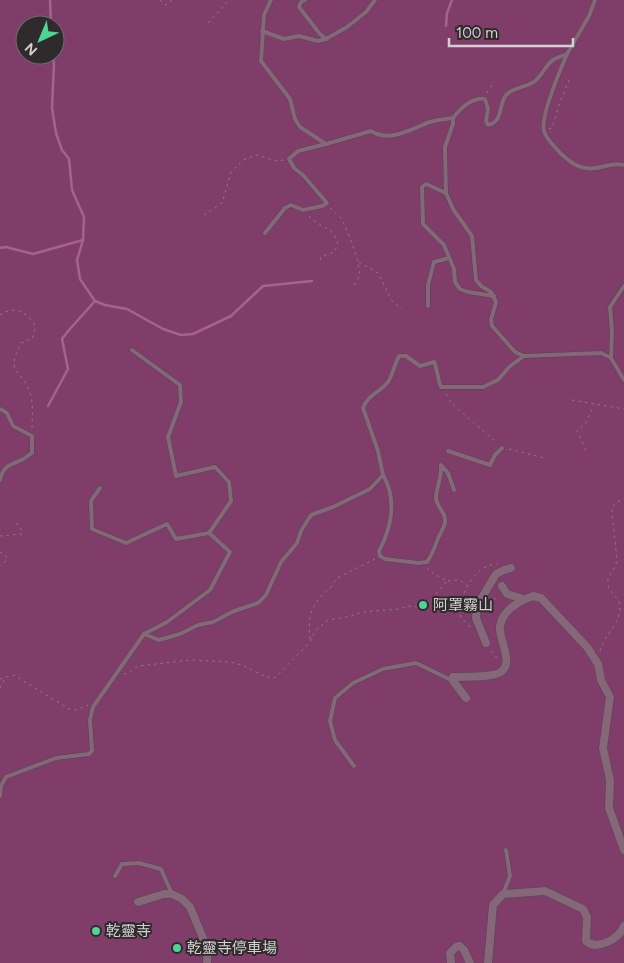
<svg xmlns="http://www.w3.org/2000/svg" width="624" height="963" font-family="Figtree,'Noto Sans TC',sans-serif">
  <rect width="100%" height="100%" fill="#2f2b2d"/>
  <path fill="#803d6a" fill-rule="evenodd" d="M0,0H624V963H0ZM25,25H55V55H25Z"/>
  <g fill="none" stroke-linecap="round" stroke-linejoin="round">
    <g stroke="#a7618f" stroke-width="2.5">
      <polyline points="50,0 51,25"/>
      <polyline points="446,26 447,13 452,0"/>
      <polyline points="53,55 54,64 52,108 56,133 62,150 69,159 72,190 84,217 83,240 77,260 80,279 95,301 105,305 127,309 163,329 181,335 193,334 231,316 263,286 312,281"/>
      <polyline points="0,248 6,247 33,254 83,240"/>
      <polyline points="48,406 68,369 62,339 69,330 95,301"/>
    </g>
    <g stroke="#4d494b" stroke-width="5">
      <g id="service">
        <path d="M271,0L264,15L261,61L290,99L295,119L300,127L326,144L371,131C389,143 411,129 430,122C437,120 445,119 453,118"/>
        <polyline points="305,0 301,2 299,7 320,34 326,39"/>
        <polyline points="262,31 284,39 299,36 318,41 326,39 347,27 366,12 375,0"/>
        <path d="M567,54C561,68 540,118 544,131C546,139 555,147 560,153C568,160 576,167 586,168C599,171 611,161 624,165"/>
        <polyline points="446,193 426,184 422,187 423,224 444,245 454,269 455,282 460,289 468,292 494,296"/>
        <polyline points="265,233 285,208 291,205 303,210 322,206 327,203 303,175 294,168 289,159 298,151 326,144"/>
        <polyline points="428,306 428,285 434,262 449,258"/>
        <polyline points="132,350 180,385 181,402 168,437 176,476 215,467 229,482 231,501 209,533"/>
        <path d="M524,356L515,352L492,326L491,320L496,302L491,292L481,286L476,280L472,236L453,209L446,193L445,147L453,124V118C460,109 472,97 485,99L488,109L486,121L488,125C504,122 498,103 507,94C515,87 528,87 535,81C542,75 546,65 553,60C557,57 563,56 567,54L589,16L595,0"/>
        <polyline points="611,358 612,332 610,307 624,286"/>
        <polyline points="611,358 624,380"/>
        <path d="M0,409L7,413L13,426L32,436V453C28,455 25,459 21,460C10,465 3,466 0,480"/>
        <polyline points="448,451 490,465 495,455 502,448"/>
        <path d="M383,475C397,499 392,527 379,551L380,556L385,559L418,563L427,562C432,555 434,549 437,541C440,531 448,526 444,515C441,509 436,504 436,497C437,486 442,476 441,465L448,473L454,490"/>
        <path d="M144,634L159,640L180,634L198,625L213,622L234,611L258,603L266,595L281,562L297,543L301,531L311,515L333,507L370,489L383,475L378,451L363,408C367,396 380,392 388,382C392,377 395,363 399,356H406L420,366L434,362C438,370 437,378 441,387H483L498,380L509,367L524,356L601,353L611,358"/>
        <polyline points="354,766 335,740 330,721 335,698 353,683 383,669 416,663 453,681"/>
        <polyline points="0,796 1,786 6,777 56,758 89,754 92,751 90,720 93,707 144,634 167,622 210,590 230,552 209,533 176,539 167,524 126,543 92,529 91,501 100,488"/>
        <polyline points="115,876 122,864 139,863 161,869 172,894"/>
        <polyline points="503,894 510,876 506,850"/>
      </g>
    </g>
    <g stroke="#4d494b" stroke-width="9">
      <g id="minor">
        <polyline points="502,586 507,594 524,599"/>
        <polyline points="486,643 476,618 477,606 496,574 504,570 511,568"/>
        <path d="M466,698L453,681V677C465,676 484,678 496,674C518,668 498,640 500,626C503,609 519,601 533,596L541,598L587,647L598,664L601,680L610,697L603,748L610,780L609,808L624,850"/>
        <polyline points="138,902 164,894 172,894 182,899 190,907 208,950 207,963"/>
        <polyline points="451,963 450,953 456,947 460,946 464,950 470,963"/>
        <path d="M488,963L493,905L503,894L545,891L583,909L587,917L586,941C597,951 619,939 624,926"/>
      </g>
    </g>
    <g stroke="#827f81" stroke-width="1" stroke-dasharray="2.5 4" stroke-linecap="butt">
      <polyline points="160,0 166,5 172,0"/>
      <polyline points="208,23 229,0"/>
      <polyline points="487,93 494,81"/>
      <polyline points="549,129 552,128 561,99 571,76"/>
      <polyline points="330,208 342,219 352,243 358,262 360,275 354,286"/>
      <polyline points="204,215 222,203 231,172 243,160 256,155 277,161 284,160"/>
      <path d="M309,216C321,229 335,227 338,245L334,252L321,257L319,264"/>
      <polyline points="359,262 378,273 392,301 402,309"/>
      <path d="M0,315C12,307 22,309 31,320C33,322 35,324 35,327C35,331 33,336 32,339L21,343C6,374 18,365 29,390C34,402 32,417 32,430"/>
      <polyline points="446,394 451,403 497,443"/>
      <polyline points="572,400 624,409"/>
      <polyline points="509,449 544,458"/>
      <polyline points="586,450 577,431 586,423 594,405"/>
      <path d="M0,536L22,534C22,528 18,523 12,522"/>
      <polyline points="0,552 7,557 6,561 0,565"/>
      <path d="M448,581C455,579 461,580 467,585"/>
      <polyline points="487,611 497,595"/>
      <path d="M470,627L461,617L458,607C466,588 474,566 497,564"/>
      <polyline points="310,639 309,621 312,610 319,598 331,587 337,578 375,559"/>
      <polyline points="491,651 498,659"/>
      <path d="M600,651C603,636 619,626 620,609C621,598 611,595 608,585C606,577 614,571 616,564C618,555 612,522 612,509L615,503L624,499"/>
      <polyline points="124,674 129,673 138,666 191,660 230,662 242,665 266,677 275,678 310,642 315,631 328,620 351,616 362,612 400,609 407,606 420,607 432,599 447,581 434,574 427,568"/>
      <polyline points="0,679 14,675 69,709 76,710 88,705"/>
      <polyline points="0,688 5,678"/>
    </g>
    <use href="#service" stroke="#86677a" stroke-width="4"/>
    <use href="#minor" stroke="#86677a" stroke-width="8"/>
  </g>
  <g fill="#4ed399" stroke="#2f2b2d" stroke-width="2">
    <circle cx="423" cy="605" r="5"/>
    <circle cx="96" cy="931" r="5"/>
    <circle cx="177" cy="948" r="5"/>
  </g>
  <g text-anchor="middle" stroke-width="4" stroke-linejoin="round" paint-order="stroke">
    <g font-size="15" fill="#d3d0d2" stroke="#2f2b2d" text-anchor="start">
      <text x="433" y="610">阿罩霧山</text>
      <text x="106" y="936">乾靈寺</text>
      <text x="187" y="953">乾靈寺停車場</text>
    </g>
  </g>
  <g transform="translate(40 40) rotate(224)"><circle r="24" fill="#2f2b2d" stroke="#716d6f"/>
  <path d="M0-4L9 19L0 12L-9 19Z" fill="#4ed399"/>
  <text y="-8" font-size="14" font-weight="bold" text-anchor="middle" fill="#d3d0d2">N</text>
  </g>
  <path d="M449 38v8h124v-8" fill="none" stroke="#d3d0d2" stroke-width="2.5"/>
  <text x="456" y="38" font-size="15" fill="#d3d0d2" stroke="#2f2b2d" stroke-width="4" paint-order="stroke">100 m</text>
</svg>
